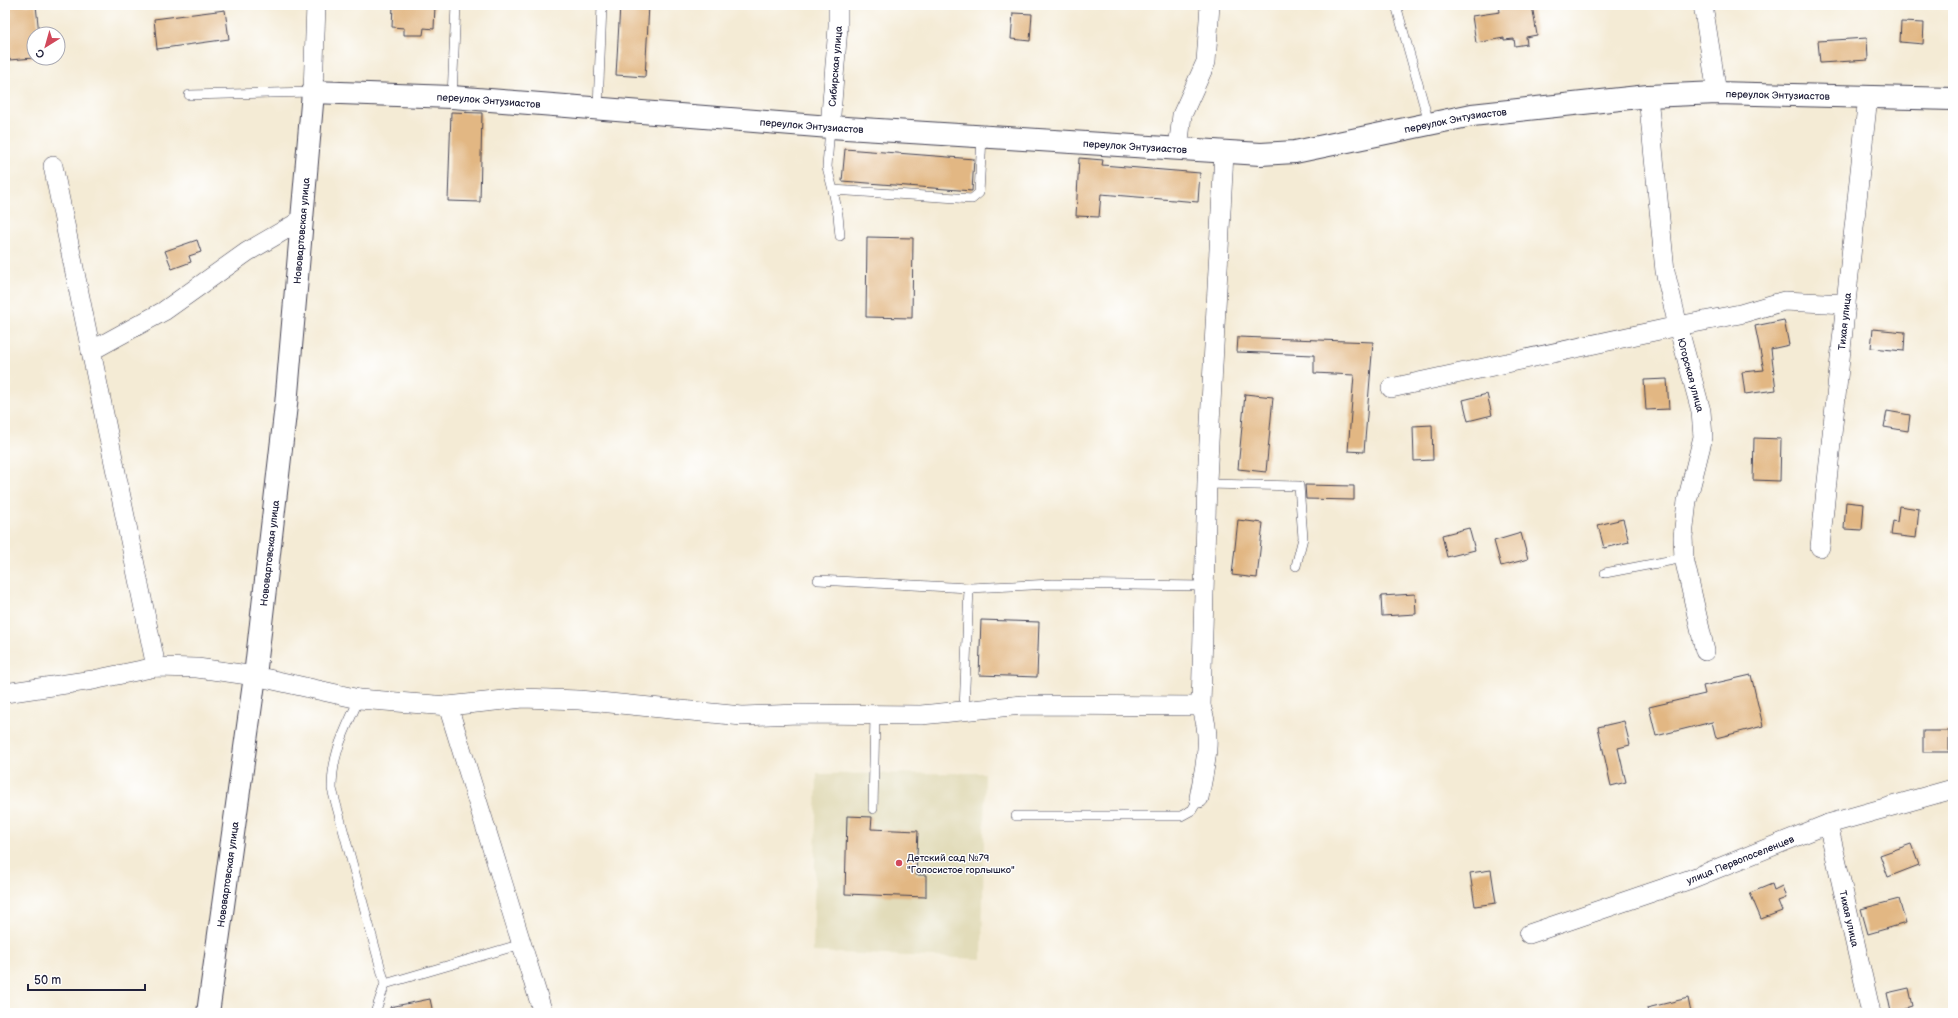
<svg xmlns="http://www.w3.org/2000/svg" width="1958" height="1018" font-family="'Balsamiq Sans',sans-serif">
  <rect width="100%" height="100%" fill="#fff"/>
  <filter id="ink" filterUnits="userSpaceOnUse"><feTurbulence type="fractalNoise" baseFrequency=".025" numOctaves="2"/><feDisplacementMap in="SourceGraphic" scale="8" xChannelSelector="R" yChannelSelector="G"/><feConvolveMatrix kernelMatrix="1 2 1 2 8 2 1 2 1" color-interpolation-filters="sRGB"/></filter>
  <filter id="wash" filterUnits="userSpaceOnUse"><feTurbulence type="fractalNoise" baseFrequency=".012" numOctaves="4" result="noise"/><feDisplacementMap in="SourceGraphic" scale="16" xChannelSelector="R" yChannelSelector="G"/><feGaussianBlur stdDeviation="0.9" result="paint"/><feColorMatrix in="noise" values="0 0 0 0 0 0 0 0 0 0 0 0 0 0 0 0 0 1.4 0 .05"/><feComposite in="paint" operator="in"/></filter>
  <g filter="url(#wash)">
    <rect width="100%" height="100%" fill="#f4ebd5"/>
    <polygon fill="#e2dcba" points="985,773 982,959 813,952 817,774"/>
    <g id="blocks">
      <g fill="#e2b783">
        <polygon points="5,5 36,5 39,34 34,34 34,58 9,60"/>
        <polygon points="393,5 435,5 434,29 424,28 423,35 404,35 404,28 392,27"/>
        <polygon points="620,5 649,5 645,77 616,75"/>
        <polygon points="1499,5 1532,5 1537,35 1526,37 1527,44 1515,46 1514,39 1504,40 1504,38 1476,43 1472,16 1500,12"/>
        <polygon points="225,10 229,39 157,49 154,19"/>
        <polygon points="1013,13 1032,14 1030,41 1011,39"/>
        <polygon points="1901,22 1924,23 1923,44 1900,42"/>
        <polygon points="1867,38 1868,60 1820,63 1818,41"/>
        <polygon points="451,112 482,113 480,202 448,201"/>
        <polygon points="845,149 974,159 972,191 842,181"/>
        <polygon points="1079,158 1103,160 1102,165 1200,173 1198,202 1101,194 1099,217 1076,216"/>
        <polygon points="867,237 913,238 912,318 866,317"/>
        <polygon points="197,240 201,252 189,256 191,262 172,269 165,251"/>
        <polygon points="1784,320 1789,345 1771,349 1776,390 1745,394 1742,372 1764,370 1755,326"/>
        <polygon points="1873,329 1905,332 1904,351 1871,348"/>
        <polygon points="1238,337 1373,342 1364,452 1348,451 1354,375 1314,373 1314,355 1237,352"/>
        <polygon points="1667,379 1669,409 1646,410 1644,380"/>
        <polygon points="1245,394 1273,397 1266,472 1238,469"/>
        <polygon points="1487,394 1492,415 1468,421 1463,400"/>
        <polygon points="1887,411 1910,415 1908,431 1884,427"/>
        <polygon points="1432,425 1433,460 1414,461 1413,426"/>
        <polygon points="1754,438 1781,439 1780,481 1753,480"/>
        <polygon points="1305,485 1354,486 1354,500 1306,499"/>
        <polygon points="1846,502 1864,504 1862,530 1844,529"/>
        <polygon points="1899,506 1919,509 1916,538 1891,535 1893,521 1897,522"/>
        <polygon points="1623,519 1629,542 1604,548 1598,525"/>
        <polygon points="1238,520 1263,523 1257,578 1232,575"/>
        <polygon points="1469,528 1475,550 1447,557 1442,535"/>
        <polygon points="1521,533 1528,559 1501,566 1494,541"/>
        <polygon points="1415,594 1416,614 1382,616 1381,596"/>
        <polygon points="981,620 1039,622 1037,677 979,675"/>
        <polygon points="1751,675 1763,726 1716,738 1712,722 1656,736 1649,707 1705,694 1703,686"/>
        <polygon points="1624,721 1630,745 1618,748 1626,782 1611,786 1598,727"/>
        <rect x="1923" y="731" width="26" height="21"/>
        <polygon points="847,816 872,817 871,829 918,831 916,875 926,875 926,897 845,894"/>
        <polygon points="1911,844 1919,865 1888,877 1880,855"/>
        <polygon points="1491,870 1496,903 1475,906 1470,873"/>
        <polygon points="1772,884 1774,890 1782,886 1786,898 1778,901 1782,911 1761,919 1750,893"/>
        <polygon points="1899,899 1906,923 1868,934 1861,909"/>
        <polygon points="1909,988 1913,1006 1891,1012 1887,993"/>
        <polygon points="1688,998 1691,1013 1648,1013 1647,1008"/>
        <polygon points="430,999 433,1013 391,1013 390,1007"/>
      </g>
    </g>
  </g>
  <g filter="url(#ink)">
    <use href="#blocks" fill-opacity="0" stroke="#424052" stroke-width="1"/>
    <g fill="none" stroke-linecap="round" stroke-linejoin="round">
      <g stroke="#424052" stroke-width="10">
        <g id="lane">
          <polyline points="1396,5 1429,123"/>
          <polyline points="189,95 313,92"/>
          <polyline points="452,97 456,5"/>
          <polyline points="598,108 602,5"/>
          <polyline points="830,127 827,167 833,190 972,199 979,193 982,137"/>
          <polyline points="833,190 838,215 840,236"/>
          <polyline points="1207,484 1299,486 1303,538 1296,566"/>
          <polyline points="1605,573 1684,558"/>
          <polyline points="818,580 969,588 1053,584 1204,586"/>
          <path d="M359,699C345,731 332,752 332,789L385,984L375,1013"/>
          <polyline points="964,711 969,588"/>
          <polyline points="873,809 875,715"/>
          <polyline points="1016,816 1181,816 1192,810 1199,798"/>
          <polyline points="385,984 522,944"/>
        </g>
      </g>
      <g stroke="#424052" stroke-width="20">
        <g id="street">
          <polyline points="1703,5 1717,93"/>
          <polyline points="313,92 316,5"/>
          <path id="s1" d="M1648,96L1665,271L1678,326L1701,411L1703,437L1687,501L1683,537L1684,558L1705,651"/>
          <path id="s2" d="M830,127L838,27V5"/>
          <polyline points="1178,149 1182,115 1206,62 1210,5"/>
          <polyline points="53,166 156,667"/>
          <polyline points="91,351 164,311 247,252 302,220"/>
          <polyline points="1391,388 1678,326 1740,314 1784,301 1846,304"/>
          <path id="s3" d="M1820,547L1868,96"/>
          <polyline points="5,693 93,680 156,667 197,668 227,672 255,676 359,699 448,706 523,698 579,700 742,716 799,714 921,715 1023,705 1201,706"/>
          <polyline points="448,706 543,1013"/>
          <path d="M1199,798C1205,763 1213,741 1201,706L1207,481L1224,153"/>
          <path id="s4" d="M1828,824L1871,1013"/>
          <path id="s5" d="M1529,934L1691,879L1828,824L1953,789"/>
        </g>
      </g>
      <g stroke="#424052" stroke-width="24">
        <g id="secondary">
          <path id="s6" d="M208,1013L255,676L286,405L313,92L452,97L830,127L1261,154L1295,152L1472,115L1648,96L1717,93L1953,99"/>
        </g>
      </g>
      <use href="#lane" stroke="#fff" stroke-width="9"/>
      <use href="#street" stroke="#fff" stroke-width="19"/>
      <use href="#secondary" stroke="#fff" stroke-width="22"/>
    </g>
  </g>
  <circle fill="#d1495b" stroke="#fff" stroke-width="1.5" cx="899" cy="863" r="4"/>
  <g text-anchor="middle" stroke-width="3" stroke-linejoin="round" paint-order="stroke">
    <g font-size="10" fill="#22223b" stroke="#fff">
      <text dy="4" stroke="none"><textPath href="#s2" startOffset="61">Сибирская улица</textPath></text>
      <text dy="4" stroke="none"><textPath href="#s6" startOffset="2399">переулок Энтузиастов</textPath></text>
      <text dy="4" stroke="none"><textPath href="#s6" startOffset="1103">переулок Энтузиастов</textPath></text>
      <text dy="4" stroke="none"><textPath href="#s6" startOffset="2075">переулок Энтузиастов</textPath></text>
      <text dy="4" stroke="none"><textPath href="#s6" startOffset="1427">переулок Энтузиастов</textPath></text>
      <text dy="4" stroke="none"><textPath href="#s6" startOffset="1751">переулок Энтузиастов</textPath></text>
      <text dy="4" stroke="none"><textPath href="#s6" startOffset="788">Нововартовская улица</textPath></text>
      <text dy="4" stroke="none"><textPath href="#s3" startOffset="227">Тихая улица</textPath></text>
      <text dy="4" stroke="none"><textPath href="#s1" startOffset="283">Югорская улица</textPath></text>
      <text dy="4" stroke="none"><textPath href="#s6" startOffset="464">Нововартовская улица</textPath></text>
      <text dy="4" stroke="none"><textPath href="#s5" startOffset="224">улица Первопоселенцев</textPath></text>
      <text dy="4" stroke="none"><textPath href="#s6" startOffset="140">Нововартовская улица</textPath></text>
      <text dy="4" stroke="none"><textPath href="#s4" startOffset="97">Тихая улица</textPath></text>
    </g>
    <g font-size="10" fill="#22223b" stroke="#fff" text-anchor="start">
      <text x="907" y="861">Детский сад №79<tspan x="907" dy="12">"Голосистое горлышко"</tspan></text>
    </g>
  </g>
  <rect width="1958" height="1018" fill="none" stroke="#fff" stroke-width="20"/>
  <g transform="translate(46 46) rotate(217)"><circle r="19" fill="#ffffff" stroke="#a7a7b1"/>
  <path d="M0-3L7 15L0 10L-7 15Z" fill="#d1495b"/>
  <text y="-6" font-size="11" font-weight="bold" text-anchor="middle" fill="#22223b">С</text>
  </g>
  <path d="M28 984v6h117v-6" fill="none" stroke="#22223b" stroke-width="2"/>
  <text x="34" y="984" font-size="12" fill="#22223b" stroke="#ffffff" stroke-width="3" paint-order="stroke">50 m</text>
</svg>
